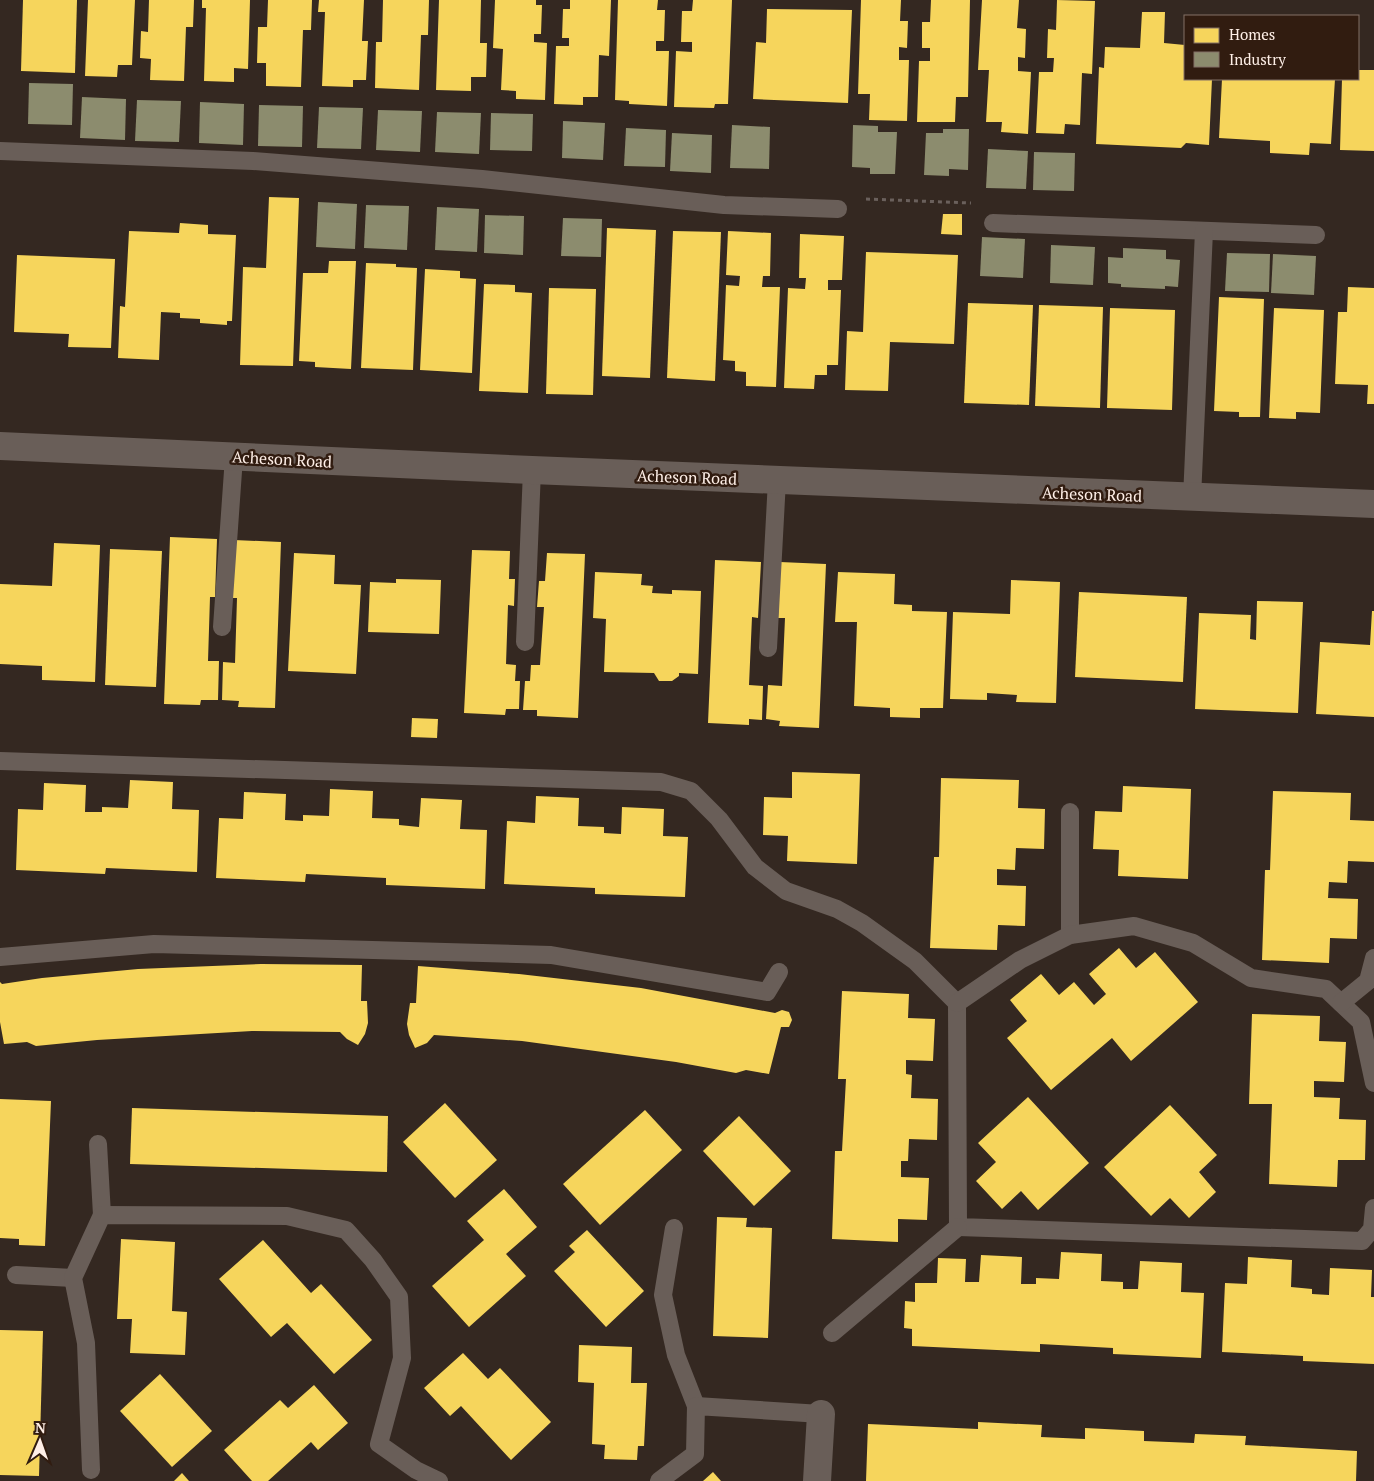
<svg xmlns="http://www.w3.org/2000/svg" width="1374" height="1481" font-family="'PT Serif',serif">
  <rect width="100%" height="100%" fill="#342821"/>
  <g fill="#f6d55c">
    <polygon points="23,0 77,0 75,73 21,71"/>
    <polygon points="88,0 135,0 132,65 118,65 117,77 85,76"/>
    <polygon points="149,0 194,0 193,27 186,27 184,81 150,80 151,59 140,58 141,31 148,32"/>
    <polygon points="202,0 250,0 248,69 234,68 234,82 204,81 206,8 202,8"/>
    <polygon points="268,0 312,0 311,30 303,30 301,87 266,86 266,63 257,63 258,27 267,27"/>
    <polygon points="319,0 364,0 362,41 368,41 366,80 353,80 353,87 322,86 325,12 318,12"/>
    <polygon points="383,0 429,0 428,35 421,35 419,90 375,88 376,42 382,42"/>
    <polygon points="439,0 481,0 480,43 487,43 486,77 471,77 471,91 436,90"/>
    <polygon points="495,0 536,0 536,5 542,5 541,34 534,34 534,42 547,43 545,100 516,99 516,91 501,90 503,49 493,48"/>
    <polygon points="570,0 611,0 609,56 599,55 598,97 583,97 583,105 554,104 556,46 569,46 569,38 562,38 563,9 570,9"/>
    <polygon points="618,0 658,0 657,10 665,10 664,41 656,41 656,51 669,51 667,106 629,104 629,101 615,100"/>
    <polygon points="693,0 732,0 728,104 715,104 714,108 674,107 676,51 692,52 692,42 681,42 682,11 692,11"/>
    <polygon points="861,0 901,0 900,21 908,21 907,48 899,47 899,60 909,60 907,121 869,120 870,94 858,94"/>
    <polygon points="931,0 970,0 968,97 956,97 955,122 917,122 919,61 930,61 930,48 922,48 922,22 930,22"/>
    <polygon points="982,0 1019,0 1017,28 1026,29 1025,58 1018,57 1018,71 1031,72 1028,134 1001,132 1002,122 986,122 989,70 978,70"/>
    <polygon points="1057,0 1095,1 1092,74 1082,73 1080,125 1065,124 1064,134 1036,133 1039,72 1053,72 1054,58 1047,58 1048,29 1056,30"/>
    <polygon points="767,9 852,10 848,103 753,99 756,42 766,43"/>
    <polygon points="1142,12 1165,12 1164,43 1185,45 1185,79 1212,79 1209,145 1186,143 1181,148 1096,144 1099,67 1104,68 1105,47 1140,48"/>
    <polygon points="1358,70 1374,70 1374,151 1340,150 1342,79 1358,79"/>
    <polygon points="1222,79 1335,79 1331,144 1310,143 1309,155 1270,153 1270,141 1219,138"/>
    <polygon points="269,197 299,198 293,366 240,365 243,267 266,268"/>
    <polygon points="943,214 962,214 962,235 941,234"/>
    <polygon points="180,223 208,225 208,234 236,235 232,321 227,321 227,325 200,323 200,319 180,318 180,313 161,312 159,360 118,358 120,306 125,307 129,231 179,233"/>
    <polygon points="607,228 656,230 650,378 602,376"/>
    <polygon points="673,231 721,232 715,381 667,378"/>
    <polygon points="728,231 771,233 770,276 763,276 762,287 780,287 776,387 746,386 746,372 735,371 735,361 723,360 726,285 739,286 740,276 726,275"/>
    <polygon points="800,234 844,236 842,280 828,280 828,290 841,290 838,365 827,365 827,375 815,375 814,389 784,388 788,288 805,289 806,278 799,278"/>
    <polygon points="866,252 958,255 954,344 890,342 888,391 845,390 847,331 863,332"/>
    <polygon points="17,255 115,259 111,348 68,347 69,334 14,332"/>
    <polygon points="329,261 356,261 351,369 315,367 315,362 299,361 303,273 328,273"/>
    <polygon points="366,263 396,264 396,267 417,268 413,370 361,368"/>
    <polygon points="425,269 460,271 460,278 476,279 472,373 420,370"/>
    <polygon points="484,284 515,285 515,292 532,293 528,393 479,391"/>
    <polygon points="1348,287 1374,288 1374,404 1367,404 1368,385 1335,384 1338,312 1347,312"/>
    <polygon points="549,288 596,289 593,395 546,394"/>
    <polygon points="1219,297 1264,299 1260,417 1239,417 1239,412 1214,411"/>
    <polygon points="968,303 1033,305 1029,405 964,403"/>
    <polygon points="1039,305 1103,307 1100,408 1035,406"/>
    <polygon points="1110,308 1175,310 1172,410 1107,408"/>
    <polygon points="1274,308 1324,310 1320,413 1296,412 1296,419 1269,418"/>
    <polygon points="170,537 217,539 215,597 210,597 208,661 219,661 218,700 201,700 200,705 164,704"/>
    <polygon points="234,540 281,542 275,708 238,707 239,701 222,700 223,662 235,663 237,598 232,598"/>
    <polygon points="54,543 100,545 95,682 42,680 42,666 0,664 0,584 52,586"/>
    <polygon points="110,549 162,551 156,687 105,685"/>
    <polygon points="472,550 510,551 509,579 515,579 514,606 508,605 506,664 516,665 515,681 520,681 519,709 506,709 505,715 464,713"/>
    <polygon points="294,553 335,555 334,584 361,585 356,674 288,671"/>
    <polygon points="547,553 585,554 578,718 537,716 537,710 523,710 525,681 530,681 531,665 540,665 544,607 537,607 539,581 545,581"/>
    <polygon points="715,560 761,562 758,618 752,617 749,685 763,686 762,720 749,719 749,725 708,723"/>
    <polygon points="780,562 826,564 819,728 779,726 780,721 766,719 768,685 782,686 785,618 778,618"/>
    <polygon points="595,572 642,574 641,585 653,586 652,593 672,594 672,590 701,591 698,674 679,673 679,676 672,681 659,681 654,673 604,672 606,619 593,618"/>
    <polygon points="838,572 895,574 894,604 912,605 912,611 947,612 943,708 920,708 920,718 890,717 890,708 854,706 857,622 835,622"/>
    <polygon points="396,579 441,580 439,634 368,632 370,582 396,583"/>
    <polygon points="1011,580 1060,582 1056,703 1016,702 1017,695 987,693 987,700 950,699 953,612 1010,614"/>
    <polygon points="1079,592 1187,597 1183,682 1075,677"/>
    <polygon points="1257,601 1303,602 1298,713 1195,709 1199,613 1251,615 1250,639 1256,640"/>
    <polygon points="1372,611 1374,611 1374,717 1316,714 1320,642 1370,645"/>
    <polygon points="412,718 438,719 437,738 411,737"/>
    <polygon points="792,772 860,774 857,864 787,861 788,836 763,835 764,797 792,798"/>
    <polygon points="941,778 1019,780 1018,808 1045,809 1044,849 1016,848 1015,870 997,869 997,885 1026,886 1025,926 998,925 997,950 930,948 934,857 939,857"/>
    <polygon points="130,780 173,782 172,809 199,810 197,872 106,868 105,874 16,870 18,809 43,810 44,783 86,785 85,812 102,812 102,807 128,808"/>
    <polygon points="1123,786 1191,789 1188,879 1118,876 1119,850 1093,849 1095,811 1122,812"/>
    <polygon points="330,789 373,791 372,818 399,819 399,825 419,827 421,798 462,800 460,829 487,830 485,889 386,885 386,878 306,874 305,882 216,878 219,818 243,819 244,792 286,794 285,820 303,821 303,815 329,816"/>
    <polygon points="1273,791 1351,793 1350,820 1374,821 1374,862 1348,861 1347,883 1329,882 1328,898 1358,899 1357,939 1330,938 1329,963 1262,960 1265,870 1270,870"/>
    <polygon points="536,796 579,798 578,826 604,827 604,833 621,834 622,807 664,809 663,836 688,837 685,897 595,894 595,888 504,884 507,821 535,823"/>
    <polygon points="1119,948 1136,968 1155,952 1198,1002 1131,1061 1112,1038 1051,1090 1007,1038 1027,1021 1010,1000 1041,974 1059,995 1074,982 1094,1005 1106,994 1089,974"/>
    <polygon points="261,964 362,965 361,1001 367,1001 368,1023 365,1034 358,1045 347,1039 340,1032 252,1031 97,1040 36,1046 27,1042 4,1044 0,1022 0,982 2,984 42,978 138,969"/>
    <polygon points="418,966 519,974 641,988 775,1013 782,1010 789,1012 792,1020 789,1027 781,1027 769,1074 746,1070 736,1073 676,1062 522,1041 434,1035 427,1043 415,1048 409,1035 407,1024 410,1003 416,1003"/>
    <polygon points="842,991 909,994 908,1018 935,1019 933,1061 906,1060 906,1074 912,1075 911,1098 938,1099 937,1140 909,1139 908,1161 901,1161 901,1177 929,1178 927,1220 898,1219 898,1242 832,1239 835,1151 842,1151 846,1079 838,1079"/>
    <polygon points="1252,1014 1320,1016 1319,1041 1346,1042 1344,1082 1314,1081 1314,1097 1340,1098 1339,1119 1366,1120 1365,1160 1338,1160 1337,1187 1269,1184 1272,1104 1249,1104"/>
    <polygon points="1028,1097 1089,1163 1038,1210 1021,1191 1002,1209 976,1181 996,1162 978,1143"/>
    <polygon points="0,1099 51,1101 45,1246 19,1245 19,1239 0,1238"/>
    <polygon points="445,1103 497,1160 455,1198 403,1142"/>
    <polygon points="1170,1105 1217,1155 1199,1172 1216,1192 1189,1218 1170,1198 1151,1216 1104,1167"/>
    <polygon points="132,1108 388,1116 387,1172 130,1164"/>
    <polygon points="645,1110 682,1150 600,1225 563,1184"/>
    <polygon points="739,1116 791,1171 754,1206 703,1151"/>
    <polygon points="504,1189 537,1227 506,1254 526,1276 469,1327 432,1286 484,1240 467,1221"/>
    <polygon points="717,1217 747,1218 746,1227 772,1228 768,1338 713,1336"/>
    <polygon points="587,1230 644,1291 606,1327 554,1271 575,1252 569,1246"/>
    <polygon points="121,1239 175,1242 172,1311 187,1312 185,1355 130,1353 132,1319 117,1319"/>
    <polygon points="263,1240 311,1293 321,1284 372,1340 334,1374 287,1323 271,1337 219,1279"/>
    <polygon points="1061,1252 1102,1254 1101,1281 1123,1282 1123,1289 1138,1289 1140,1261 1182,1263 1181,1292 1204,1293 1201,1358 1113,1354 1113,1348 1040,1344 1040,1352 912,1346 912,1329 904,1328 905,1301 915,1302 915,1283 937,1283 938,1258 966,1259 965,1282 979,1282 981,1255 1022,1257 1021,1284 1036,1284 1036,1278 1059,1279"/>
    <polygon points="1248,1257 1292,1260 1291,1287 1312,1289 1312,1294 1329,1295 1330,1268 1372,1270 1371,1297 1374,1297 1374,1364 1303,1361 1303,1356 1222,1352 1225,1283 1247,1284"/>
    <polygon points="0,1330 43,1331 39,1476 0,1475"/>
    <polygon points="579,1345 632,1347 631,1383 647,1383 644,1446 638,1446 637,1460 604,1459 605,1445 592,1444 594,1383 578,1382"/>
    <polygon points="463,1353 488,1379 500,1368 551,1422 511,1460 461,1406 450,1416 424,1388"/>
    <polygon points="160,1374 212,1431 172,1467 120,1411"/>
    <polygon points="314,1385 348,1423 318,1450 311,1442 268,1481 252,1481 224,1450 280,1400 288,1408"/>
    <polygon points="978,1422 1042,1425 1041,1437 1085,1439 1085,1428 1144,1431 1144,1441 1194,1443 1195,1434 1246,1436 1245,1445 1357,1451 1356,1481 866,1481 868,1424 978,1429"/>
    <polygon points="713,1472 721,1481 703,1481"/>
    <polygon points="182,1473 189,1481 174,1481"/>
  </g>
  <g fill="#8c8c6e">
    <polygon points="29,83 73,84 72,125 28,124"/>
    <polygon points="82,97 126,99 125,140 80,138"/>
    <polygon points="137,100 181,101 179,142 135,141"/>
    <polygon points="200,102 244,104 243,145 199,143"/>
    <polygon points="259,105 303,106 302,147 258,146"/>
    <polygon points="319,107 363,108 361,149 317,148"/>
    <polygon points="378,110 422,111 420,152 376,150"/>
    <polygon points="437,112 481,113 479,154 435,152"/>
    <polygon points="491,113 533,114 532,151 490,150"/>
    <polygon points="563,121 605,123 603,160 562,158"/>
    <polygon points="732,125 770,127 769,169 730,168"/>
    <polygon points="853,125 878,126 878,132 897,132 895,174 870,174 870,168 852,167"/>
    <polygon points="626,128 666,130 665,167 624,166"/>
    <polygon points="943,129 969,129 968,170 949,169 949,176 924,175 926,133 943,133"/>
    <polygon points="672,133 712,135 711,173 670,171"/>
    <polygon points="988,149 1028,151 1026,189 986,188"/>
    <polygon points="1034,152 1075,153 1074,191 1033,190"/>
    <polygon points="318,202 357,204 355,249 316,247"/>
    <polygon points="366,205 409,206 407,250 364,248"/>
    <polygon points="437,207 479,209 477,252 435,250"/>
    <polygon points="485,215 524,216 523,255 484,253"/>
    <polygon points="563,218 602,219 601,257 561,256"/>
    <polygon points="982,237 1025,239 1023,278 980,276"/>
    <polygon points="1051,245 1095,247 1093,285 1050,283"/>
    <polygon points="1123,248 1166,250 1166,259 1180,260 1178,287 1165,286 1165,289 1121,287 1121,284 1108,283 1108,257 1123,258"/>
    <polygon points="1227,253 1270,254 1269,292 1225,291"/>
    <polygon points="1273,254 1316,256 1314,295 1271,293"/>
  </g>
  <g fill="none" stroke-linecap="round" stroke-linejoin="round">
    <polyline stroke="#6a605c" stroke-width="3" stroke-dasharray="4 4" stroke-linecap="butt" points="866,199 971,203"/>
    <g stroke="#695e58" stroke-width="18">
      <polyline points="0,151 253,161 482,179 724,205 838,209"/>
      <polyline points="993,223 1316,235"/>
      <polyline points="1192,498 1204,231"/>
      <polyline points="222,627 234,457"/>
      <polyline points="525,642 532,470"/>
      <polyline points="768,648 777,480"/>
      <polyline points="0,761 661,782 691,791 719,819 755,867 786,891 837,909 862,923 915,961 957,1003 958,1227 1362,1241 1372,1229 1374,1208"/>
      <polyline points="1070,935 1070,812"/>
      <polyline points="0,957 154,944 551,955 767,992 779,972"/>
      <polyline points="957,1003 1020,960 1070,935 1134,926 1193,943 1251,978 1326,989 1361,1022 1374,1083"/>
      <polyline points="1341,1003 1368,981 1374,958"/>
      <polyline points="98,1144 102,1215"/>
      <polyline points="674,1228 663,1295 676,1355 696,1406"/>
      <polyline points="16,1275 73,1278"/>
      <polyline points="832,1333 958,1227"/>
      <polyline points="91,1470 86,1343 73,1278 102,1215 287,1216 346,1230 373,1260 399,1297 402,1358 379,1444 416,1470 439,1481"/>
      <polyline points="659,1481 695,1454 696,1406 821,1414"/>
    </g>
    <g stroke="#695e58" stroke-width="28">
      <polyline points="0,446 532,470 1374,504"/>
      <polyline points="817,1481 821,1414"/>
    </g>
  </g>
  <g text-anchor="middle" stroke-width="5" stroke-linejoin="round" paint-order="stroke">
    <g font-size="16" fill="#feefe7" stroke="#311c10">
      <text transform="translate(282 459) rotate(3)" y="6">Acheson Road</text>
      <text transform="translate(687 477) rotate(2)" y="6">Acheson Road</text>
      <text transform="translate(1092 494) rotate(2)" y="6">Acheson Road</text>
    </g>
  </g>
  <rect x="1184" y="15" width="175" height="65" fill="#311c10" stroke="#837066"/>
  <rect x="1194" y="28" width="25" height="15" fill="#f6d55c" stroke="#837066"/>
  <text x="1229" y="40" font-size="15" fill="#feefe7">Homes</text>
  <rect x="1194" y="52" width="25" height="15" fill="#8c8c6e" stroke="#837066"/>
  <text x="1229" y="65" font-size="15" fill="#feefe7">Industry</text>
  <g transform="translate(40 1441) rotate(2)" stroke="#311c10" stroke-width="4" paint-order="stroke">
  <path d="M0-4L9 19L0 12L-9 19Z" fill="#feefe7"/>
  <text y="-8" font-size="14" font-weight="bold" text-anchor="middle" fill="#feefe7">N</text>
  </g>
</svg>
